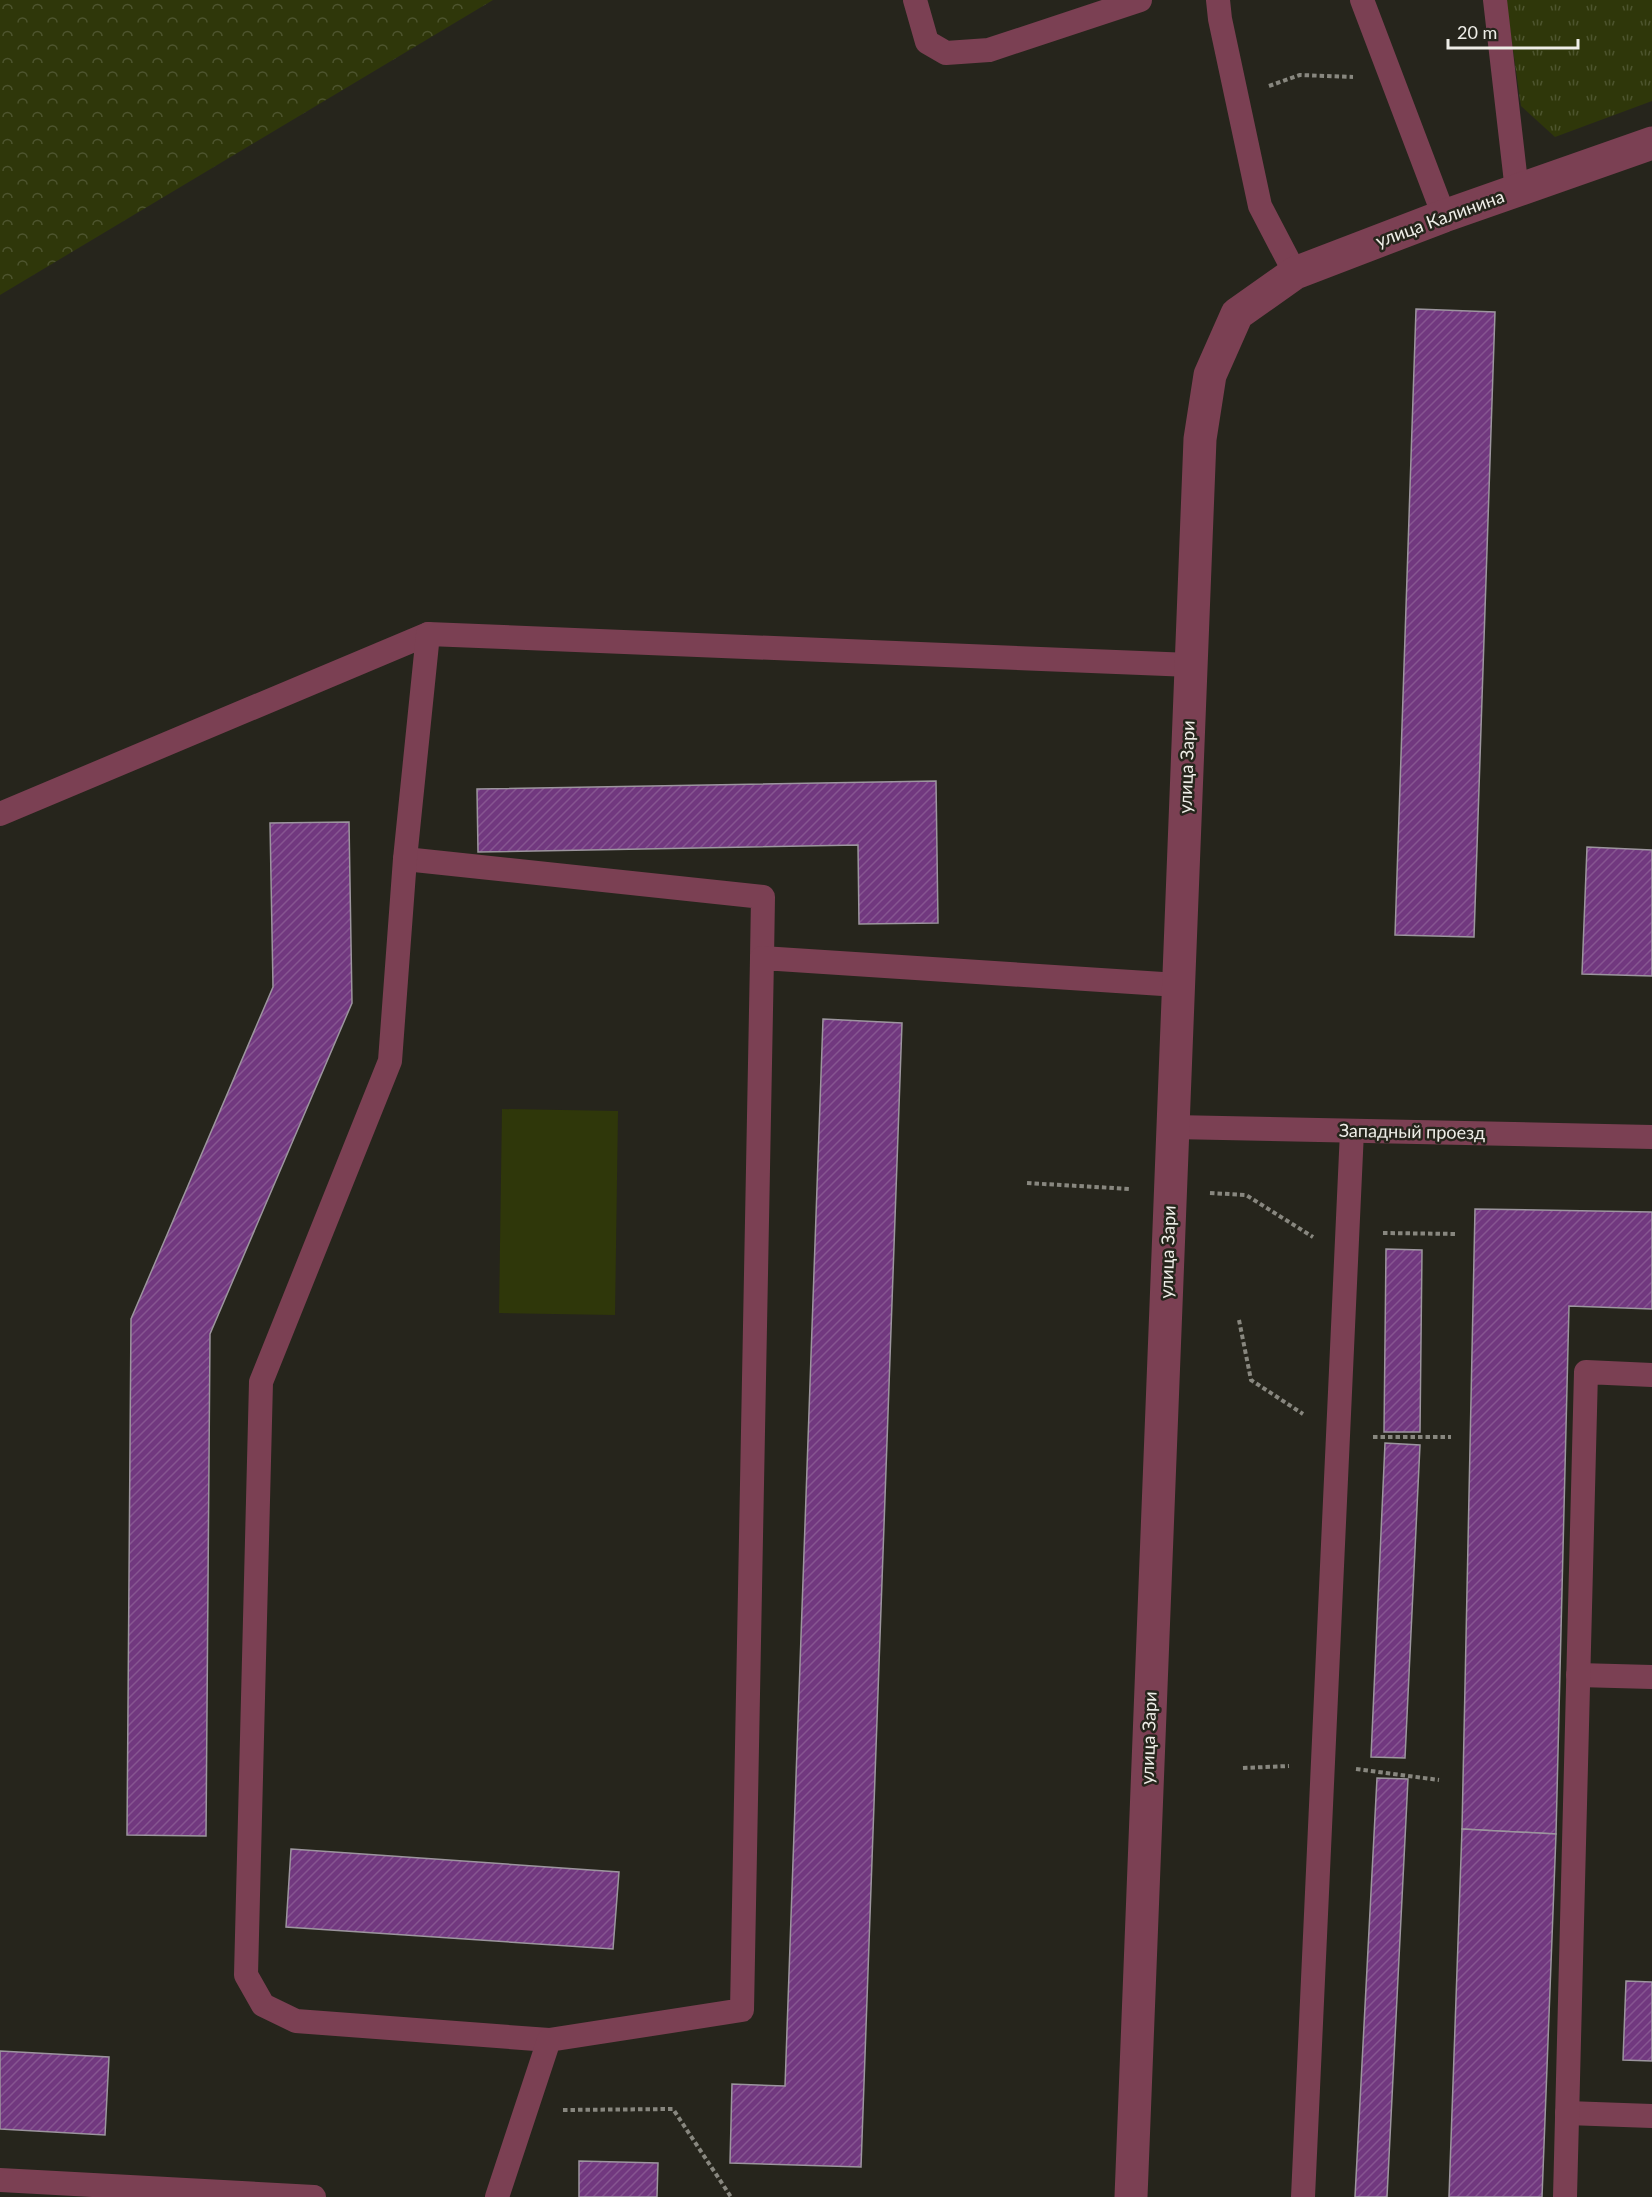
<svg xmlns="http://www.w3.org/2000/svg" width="1652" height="2197" font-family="Lato,sans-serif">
  <defs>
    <pattern id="grass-tufts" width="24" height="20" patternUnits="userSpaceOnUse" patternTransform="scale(1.5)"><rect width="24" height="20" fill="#2f370a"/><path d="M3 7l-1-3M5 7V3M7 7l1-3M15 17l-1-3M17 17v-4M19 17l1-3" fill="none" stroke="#4d542e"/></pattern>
    <pattern id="forest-crowns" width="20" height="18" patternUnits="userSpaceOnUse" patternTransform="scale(1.5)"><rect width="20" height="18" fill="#2f370a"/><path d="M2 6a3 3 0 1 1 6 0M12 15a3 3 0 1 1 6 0" fill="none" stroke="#4d542e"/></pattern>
    <pattern id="building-hatch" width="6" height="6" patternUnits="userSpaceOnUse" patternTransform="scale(1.5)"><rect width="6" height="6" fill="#71387f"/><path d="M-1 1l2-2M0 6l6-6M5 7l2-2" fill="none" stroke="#865591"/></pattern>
  </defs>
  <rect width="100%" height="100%" fill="#26251c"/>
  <polygon fill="url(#grass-tufts)" points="1506,0 1652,0 1652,101 1555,137 1521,106"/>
  <polygon fill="url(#forest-crowns)" points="0,0 493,0 0,295"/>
  <polygon fill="#2f370a" points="502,1109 618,1111 615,1315 499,1313"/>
  <g fill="url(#building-hatch)" stroke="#9c959e" stroke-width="1.5">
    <polygon points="1416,309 1495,312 1474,937 1395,935"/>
    <polygon points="936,781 938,923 859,924 858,845 478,852 477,789"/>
    <polygon points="349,822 352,1003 210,1334 206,1836 127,1835 131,1319 273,987 270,823"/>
    <polygon points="1587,847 1652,850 1652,976 1582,974"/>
    <polygon points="823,1019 902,1023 861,2167 730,2163 732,2084 785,2086"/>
    <polygon points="1475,1209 1652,1212 1652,1309 1569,1306 1556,1834 1462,1829"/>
    <polygon points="1386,1249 1422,1250 1420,1432 1384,1432"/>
    <polygon points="1385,1443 1420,1445 1405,1758 1371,1757"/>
    <polygon points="1377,1778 1408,1779 1387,2197 1355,2197"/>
    <polygon points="1462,1829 1556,1834 1542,2197 1449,2197"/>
    <polygon points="291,1849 619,1872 613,1949 286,1927"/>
    <polygon points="1626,1981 1652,1982 1652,2061 1623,2060"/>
    <polygon points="0,2051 109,2057 105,2135 0,2129"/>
    <polygon points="579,2161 658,2163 657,2197 579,2197"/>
  </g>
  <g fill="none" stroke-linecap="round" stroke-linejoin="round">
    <g stroke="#88877f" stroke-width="4" stroke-dasharray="4.5 3" stroke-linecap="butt">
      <polyline points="1269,86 1300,75 1353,77"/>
      <polyline points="1027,1183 1130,1189"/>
      <polyline points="1210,1193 1246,1195 1313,1237"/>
      <polyline points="1383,1233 1457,1234"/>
      <polyline points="1239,1320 1251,1380 1303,1414"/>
      <polyline points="1373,1437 1451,1437"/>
      <polyline points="1243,1768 1289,1766"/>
      <polyline points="1356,1769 1439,1780"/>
      <polyline points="563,2110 673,2109 731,2197"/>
    </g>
    <g stroke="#7b4053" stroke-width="24">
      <polyline points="915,0 927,42 946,53 989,50 1140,0"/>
      <polyline points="1218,0 1220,19 1260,206 1295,273"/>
      <polyline points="1362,0 1444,216"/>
      <polyline points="1495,0 1517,191"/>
      <polyline points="0,814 428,634"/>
      <polyline points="405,859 763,897 762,958"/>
      <polyline points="1173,1127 1652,1137"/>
      <polyline points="1578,1675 1652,1677"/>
      <polyline points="549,2040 296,2021 263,2005 246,1975 261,1382 390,1061 405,859 428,634 1191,665"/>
      <polyline points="1567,2113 1652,2116"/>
      <polyline points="0,2180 314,2197"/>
      <polyline points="497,2197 549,2040 742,2010 762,958 1178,985"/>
      <polyline points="1303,2197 1352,1131"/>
      <polyline points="1565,2197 1586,1372 1652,1375"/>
    </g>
    <polyline stroke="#7b4053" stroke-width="33" points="1131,2197 1200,439 1210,375 1237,314 1295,273 1444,216 1652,143"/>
  </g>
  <g text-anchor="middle" stroke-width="5" stroke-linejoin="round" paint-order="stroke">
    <g font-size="18" fill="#eeede7" stroke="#26251c">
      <text transform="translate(1440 219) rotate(-20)" y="6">улица Калинина</text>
      <text transform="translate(1187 767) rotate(-88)" y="6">улица Зари</text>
      <text transform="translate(1412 1132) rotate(1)" y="6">Западный проезд</text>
      <text transform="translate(1168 1252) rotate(-88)" y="6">улица Зари</text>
      <text transform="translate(1149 1738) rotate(-88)" y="6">улица Зари</text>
    </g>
  </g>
  <path d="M1448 39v9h130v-9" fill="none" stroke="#eeede7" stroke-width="3"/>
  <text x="1457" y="39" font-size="18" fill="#eeede7" stroke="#26251c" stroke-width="4.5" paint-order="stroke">20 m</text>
</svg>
